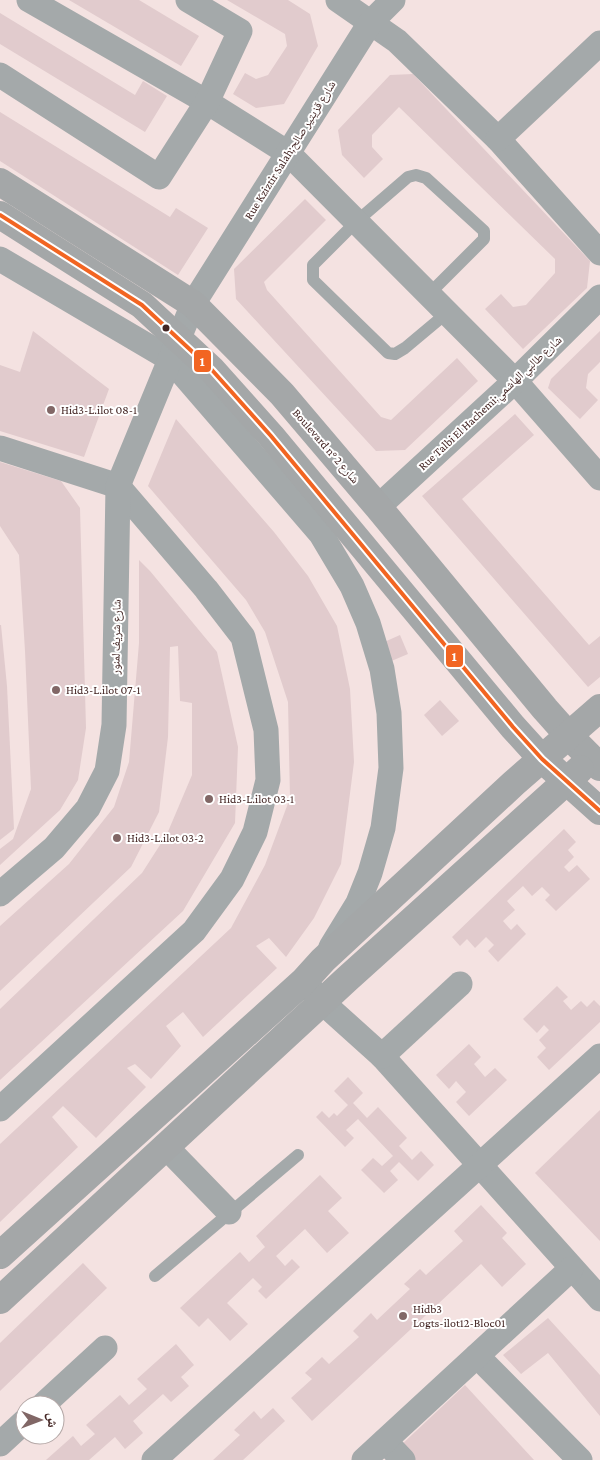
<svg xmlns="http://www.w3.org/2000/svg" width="600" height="1460" font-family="'Crimson Pro','Noto Naskh Arabic',serif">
  <rect width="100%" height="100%" fill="#f4e2e1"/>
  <g fill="#e1cbcd">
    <polygon points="69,0 139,0 199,36 181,66"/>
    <polygon points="227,0 288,0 310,14 318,46 284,104 256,108 233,94 245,73 256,79 268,75 287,46 285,34"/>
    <polygon points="0,13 135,95 143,81 167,96 145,132 0,44"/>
    <polygon points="413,74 590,261 587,288 523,349 485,309 501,294 513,307 526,305 555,273 555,259 399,107 372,135 372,147 383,159 364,178 342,155 338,130 390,75"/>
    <polygon points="0,112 170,217 176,208 208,228 178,275 0,161"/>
    <polygon points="305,199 326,220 264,282 267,290 381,417 391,420 457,358 478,381 405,450 376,451 236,299 234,269"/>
    <polygon points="33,331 109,389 84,457 0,431 0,365 20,372"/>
    <polygon points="600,331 600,362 588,374 586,388 598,400 580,419 548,388 551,379"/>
    <polygon points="515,414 534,435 462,499 589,645 600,636 600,677 588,687 422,496"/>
    <polygon points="176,419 274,532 308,576 337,626 350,689 354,762 341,864 314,918 286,957 269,938 256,946 277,968 203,1037 183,1012 166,1026 181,1046 151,1079 135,1064 127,1068 146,1087 96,1138 63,1106 52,1117 78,1147 0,1222 0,1144 231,928 265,865 290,798 288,702 265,632 246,600 148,486"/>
    <polygon points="0,462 61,481 80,508 86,728 78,780 60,810 0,865 0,849 13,839 31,789 25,651 19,555 0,526"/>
    <polygon points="139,560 150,571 217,652 238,747 235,823 183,911 0,1080 0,1009 142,873 167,834 192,775 192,703 180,701 178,646 170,647 168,737 159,812 131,867 0,991 0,926 69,864 114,807 129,762 139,643"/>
    <polygon points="0,625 1,625 7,686 14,829 0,840"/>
    <polygon points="400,635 408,654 389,662 382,643"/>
    <polygon points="440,700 459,721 442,736 424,715"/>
    <polygon points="564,829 576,842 568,850 574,857 564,867 569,872 577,865 590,879 556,911 545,900 550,895 542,887 532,896 523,886 507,901 515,910 503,921 511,930 517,924 526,934 498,962 488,951 494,945 486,937 475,948 467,939 460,946 452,937"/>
    <polygon points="557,986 568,997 563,1001 571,1010 581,1001 587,1007 594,1000 600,1006 600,1022 549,1070 537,1057 546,1048 539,1040 549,1030 544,1025 537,1033 523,1019"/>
    <polygon points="469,1044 481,1057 474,1064 485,1077 495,1068 507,1080 469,1116 456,1102 466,1092 456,1081 449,1089 436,1075"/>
    <polygon points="348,1077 363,1093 353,1103 367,1118 378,1107 407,1138 399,1146 412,1160 421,1151 434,1165 418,1181 399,1162 390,1171 398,1180 384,1193 361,1170 373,1158 382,1166 393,1156 358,1119 346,1130 354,1138 345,1147 316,1117 322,1111 329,1118 334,1113 337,1116 348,1105 334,1091"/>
    <polygon points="600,1110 600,1241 535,1173"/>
    <polygon points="320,1175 342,1198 328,1211 349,1233 327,1253 305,1229 276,1256 285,1266 292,1259 300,1267 266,1299 258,1291 262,1287 253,1278 227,1303 248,1324 230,1341 208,1318 199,1327 180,1308 240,1252 249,1262 265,1247 256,1236"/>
    <polygon points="481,1205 507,1233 502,1238 526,1264 502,1287 481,1264 312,1421 291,1398 312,1379 305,1373 322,1357 329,1364 359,1337 353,1331 371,1313 377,1320 410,1289 404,1284 420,1269 426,1275 463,1241 454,1231"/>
    <polygon points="83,1263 107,1288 0,1391 0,1343"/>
    <polygon points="548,1318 600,1375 600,1416 548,1353 521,1374 503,1355"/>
    <polygon points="176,1344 194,1365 181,1377 189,1386 171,1402 163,1394 133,1421 143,1433 125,1449 115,1437 89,1460 46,1460 73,1436 81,1446 95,1434 86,1425 120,1395 129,1405 147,1389 137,1379"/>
    <polygon points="465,1385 534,1460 411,1460 399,1447"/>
    <polygon points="273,1408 285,1421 243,1460 213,1460 240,1435 234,1430 254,1411 261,1419"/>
  </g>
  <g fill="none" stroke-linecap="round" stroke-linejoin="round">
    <g stroke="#a4a9aa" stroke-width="12">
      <polyline points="430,293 484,239 484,231 426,178 416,175 408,177 357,221 313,265 313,280 388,353 395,354 405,348 448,312"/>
      <polyline points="155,1276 298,1155"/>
    </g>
    <g stroke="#a4a9aa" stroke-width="25">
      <polyline points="29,0 207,102 288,153 515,381 600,478"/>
      <polyline points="338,0 397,41 498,139 600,253"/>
      <polyline points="0,75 159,177 207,102 240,31 188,0"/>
      <polyline points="498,139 600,43"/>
      <polyline points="0,259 170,359 321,534 352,586 368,623 382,669 389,713 391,768 383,828 370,873 358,903 331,947"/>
      <polyline points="0,448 118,486 206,589 243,637 266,730 268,780 255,832 232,879 194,931 0,1109"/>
      <polyline points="378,507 515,381 600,297"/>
      <polyline points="0,894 54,848 88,808 107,771 114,725 118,486 193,304 370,23 393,0"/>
      <polyline points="309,987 322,1002 382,1056 600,1299"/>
      <polyline points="382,1056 460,984"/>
      <polyline points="165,1146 229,1212"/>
      <polyline points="477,1356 580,1460"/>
      <polyline points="43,1405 105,1348"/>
      <polyline points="385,1441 403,1460"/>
      <polyline points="0,1444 25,1421"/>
      <polyline points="154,1460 600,1056"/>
      <polyline points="364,1460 571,1269"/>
    </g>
    <g stroke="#a4a7a8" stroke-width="28">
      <polyline points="0,182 193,304 282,394 378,507 545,709 569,736 600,767"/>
      <polyline points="0,215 142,305 212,370 271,436 513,727 542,759 600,811"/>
      <polyline points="0,1255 304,981 323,960 514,783 600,708"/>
      <polyline points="0,1300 347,979 580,769"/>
    </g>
    <g stroke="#fff" stroke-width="8">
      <polyline id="bus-1" points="0,215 142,305 212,370 271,436 513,727 542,759 600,811"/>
    </g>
    <use href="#bus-1" stroke="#f26522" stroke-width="4"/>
  </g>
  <circle fill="#432523" stroke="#fff" stroke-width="2" cx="166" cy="328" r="4.5"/>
  <g fill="#816766" stroke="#fff" stroke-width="2">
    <circle cx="51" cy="410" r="5"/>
    <circle cx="56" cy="690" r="5"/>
    <circle cx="209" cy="799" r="5"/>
    <circle cx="117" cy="838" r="5"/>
    <circle cx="403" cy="1316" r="5"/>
  </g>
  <g text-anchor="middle" stroke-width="4" stroke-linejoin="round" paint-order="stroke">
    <g font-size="12" fill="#432523" stroke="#fff">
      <text transform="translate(290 150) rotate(-58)" y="4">Rue Kziztir Salah;شارع قزيتير صالح</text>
      <text transform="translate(490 403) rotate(-43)" y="4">Rue Talbi El Hachemi;شارع طالبي الهاشمي</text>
      <text transform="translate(326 446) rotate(49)" y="4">Boulevard n° شارع 2</text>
      <text transform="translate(116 637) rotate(-89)" y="4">شارع شريف لمنور</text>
    </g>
    <g font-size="12" fill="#432523" stroke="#fff" text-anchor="start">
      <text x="61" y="414">Hid3-L.ilot 08-1</text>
      <text x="66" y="694">Hid3-L.ilot 07-1</text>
      <text x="219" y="803">Hid3-L.ilot 03-1</text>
      <text x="127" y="842">Hid3-L.ilot 03-2</text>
      <text x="413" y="1313">Hidb3<tspan x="413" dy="14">Logts-ilot12-Bloc01</tspan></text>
    </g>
  </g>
  <g stroke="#fff" stroke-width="2">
    <rect x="193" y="349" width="19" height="24" rx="5" fill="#f26522"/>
    <rect x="445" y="644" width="19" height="24" rx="5" fill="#f26522"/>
  </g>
  <g font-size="14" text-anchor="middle" font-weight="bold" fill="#fff">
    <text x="202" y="366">1</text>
    <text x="454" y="661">1</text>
  </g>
  <g transform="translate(40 1420) rotate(91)"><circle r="24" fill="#ffffff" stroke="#b4a8a7"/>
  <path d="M0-4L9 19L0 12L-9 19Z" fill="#816766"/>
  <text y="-8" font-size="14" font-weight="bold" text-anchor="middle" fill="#432523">ش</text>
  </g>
</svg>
